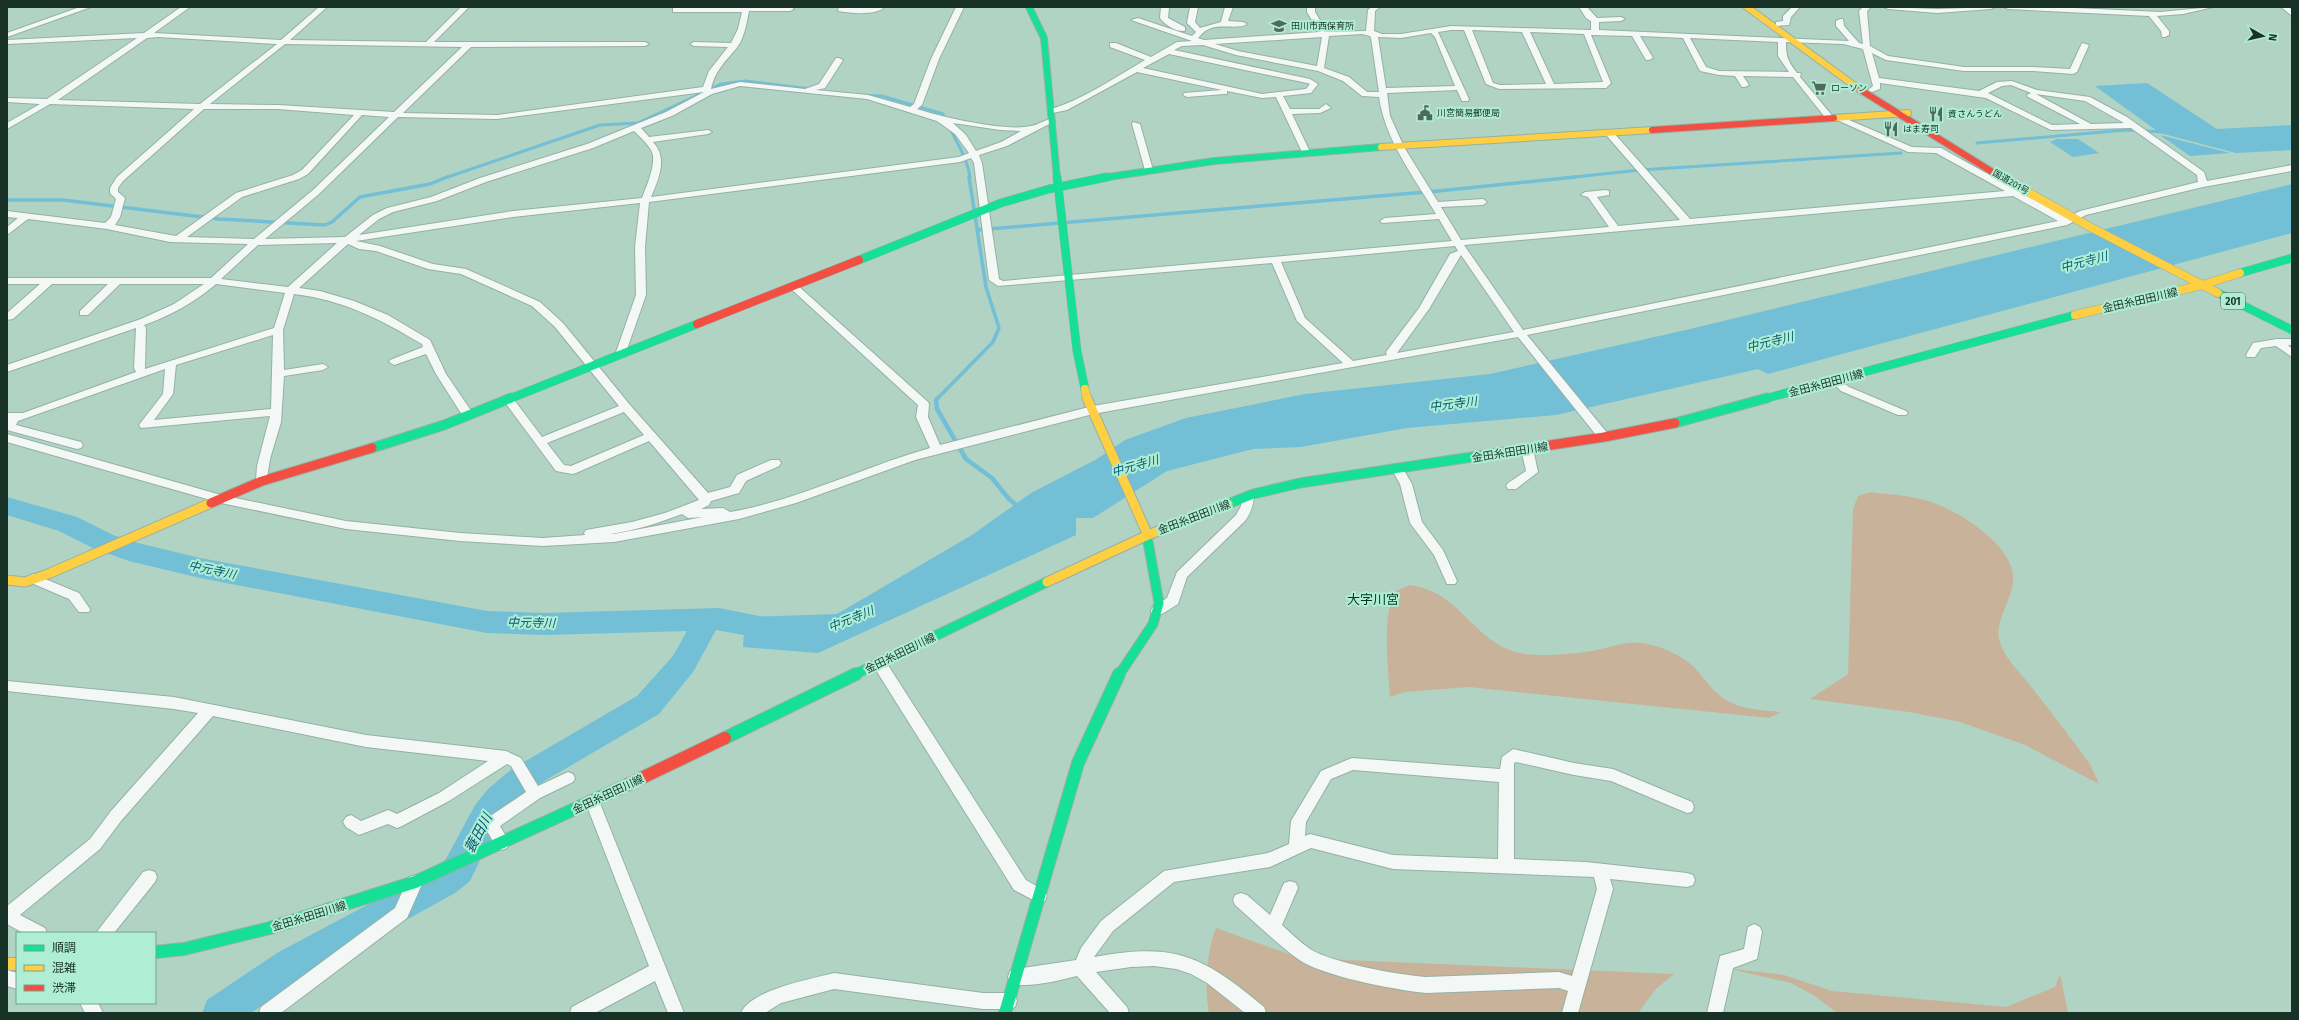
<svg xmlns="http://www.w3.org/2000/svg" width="2299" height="1020" font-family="'Fira Sans','Noto Sans JP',sans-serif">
  <rect width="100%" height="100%" fill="#b0d3c4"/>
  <g fill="#c8b39a">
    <path d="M1870,492C1887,494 1904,495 1921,499C1952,506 2016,544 2013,581C2012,600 1995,620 1999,639C2004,658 2018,670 2029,684C2050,711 2070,737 2090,764L2099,784L2025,745L1960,722L1909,712L1810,699L1848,674L1853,509L1858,496Z"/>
    <path d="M1410,585C1459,592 1469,634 1510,650C1530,659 1575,654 1597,650C1612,647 1626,641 1642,643C1662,646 1682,655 1696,669C1706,680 1714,694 1728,701C1743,710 1764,710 1781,712L1769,718L1469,687L1405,692L1390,697C1389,675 1380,605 1398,590C1401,588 1407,587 1410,585Z"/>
    <path d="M1216,928L1300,958L1674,974L1656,989L1638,1013H1209C1204,991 1207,948 1216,928Z"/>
    <polygon points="1726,968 1784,975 1832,991 2006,1007 2055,987 2060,974 2068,1013 1837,1013 1815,996 1791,983"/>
  </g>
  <g fill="#72bfd6">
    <polygon points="2147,83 2217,129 2292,125 2292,150 2236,153 2160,133 2095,86"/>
    <polygon points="2160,135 2230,153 2190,156"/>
    <polygon points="2057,139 2078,139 2099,153 2073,157 2050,142"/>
    <polygon points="2292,184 2292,233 1768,374 1758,369 1556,415 1407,428 1301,447 1253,449 1167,471 1093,518 1076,518 1076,535 818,653 743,647 745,617 837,614 972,535 1031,493 1097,459 1125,440 1186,418 1305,394 1490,374 1686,330"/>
  </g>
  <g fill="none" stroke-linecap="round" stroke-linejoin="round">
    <g stroke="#72bfd6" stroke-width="3">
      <path d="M856,95L882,96L943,114C952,136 967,154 970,178"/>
      <polyline points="1977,143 2126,130 2165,132"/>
      <polyline points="445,178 600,125 638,123 721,84 745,81 811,89"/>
      <polyline points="1565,178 1640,170 1901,153"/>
    </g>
    <g stroke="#72bfd6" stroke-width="3.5">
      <polyline points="7,200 63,200 219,219 325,225 332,222 360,197 430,184 447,177"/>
      <polyline points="978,230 1438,191 1575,177"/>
      <polyline points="937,399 993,342 999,328 986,287 969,177"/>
    </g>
    <polyline stroke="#72bfd6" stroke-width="4.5" points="938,398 936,400 937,409 966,459 992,478 1009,499 1020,508"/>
    <polygon fill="#72bfd6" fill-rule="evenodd" points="7,497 77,517 113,535 134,542 200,558 487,611 545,613 719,608 789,622 793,630 789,638 779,641 716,630 693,672 659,714 534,787 511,808 497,825 470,881 455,893 303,977 251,1013 202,1013 207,1000 277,953 431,871 446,859 475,805 489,788 512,769 637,696 673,656 687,631 545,635 487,633 200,578 129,561 95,549 59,531 7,515"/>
    <g stroke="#95b0a5" stroke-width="2">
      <g id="street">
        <polygon points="80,7 91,7 7,37 7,33"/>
        <path d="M181,7H190L154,33L281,40L319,7H327L290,40L426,42L461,7H469L434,42H645L649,44L645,46L471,47L403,113L497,115L703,87L709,71L728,47L694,46L690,44L694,42L731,43L738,29L742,12H673V8H676L791,7L794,9L790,11H749C747,22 744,38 738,46C726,62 716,68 711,89L740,82L805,89L819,84L836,58H839L843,60L825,88L816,90L868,95L910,107L914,104L931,59L956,7H964L939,59L922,105L917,109C941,117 1007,132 1031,126C1038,125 1044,120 1051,119L1055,121L1007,146L979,155L982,163L999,279L1003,281L1452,241L1439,219L1382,223L1380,221L1385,218L1436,214C1414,177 1385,140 1379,97L1362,96L1343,81L1318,71L1236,55L1203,45L1182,46L1174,50L1310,79L1318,84L1311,93L1283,96L1290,109H1319L1326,104L1331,108L1320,113L1292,114L1310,152L1306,155L1302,152L1276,97L1262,98L1227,91V94H1224L1187,97L1183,95L1184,93L1222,90L1137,72L1067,110L1048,114V110C1083,100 1114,78 1145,60L1110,47V43H1116L1151,57L1177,42L1192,41L1131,20L1138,18L1192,36L1196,32L1187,23L1190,7H1198L1195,22L1200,28L1221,22L1225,7H1233L1228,21L1243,22L1247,24C1239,30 1218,23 1207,30C1204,31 1201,35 1198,38L1204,40L1319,32L1307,12V7H1315V12L1327,32L1366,31L1368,10L1371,7H1380L1375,11L1374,31L1382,34H1401L1451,26L1591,30V21L1586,18L1579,7H1587L1597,18L1621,17L1625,19L1621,21L1599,22V30L1849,41L1836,26V21L1840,19H1843L1844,26L1859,43L1863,44L1859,11L1863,7H1871L1867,11L1870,46L1888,56L1964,67H2033L2070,69L2082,43L2089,45L2077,72L2073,74L2033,71H1964L1886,60L1872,53L1879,78L1979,91L1997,82L2012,81L2037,90L2090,97L2127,117L2204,172L2207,181L2292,165V171L2203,187L2086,215L2067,225L1527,335L1608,434L1610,437L1604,441L1600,440L1518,337L1093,414L915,460L796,503L739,519L614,542L543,546L460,541L346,529L221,503L7,442V434L221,495L346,521L460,533L543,538L585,535L584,533L586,530L632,522L665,513L699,500L649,441L576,473L572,474L556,471L504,401L503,399L504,397H512L542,437L619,406L555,327L532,306L461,274L428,269L376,251L359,249L348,244L299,288L320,291L354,301L388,315L430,340L446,374L474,415L472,418H464L436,374L426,354L394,365L389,362L390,360L423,347L422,344C380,319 343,300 294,294L283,330L284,370L323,364L328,367L323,370L284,376L281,422L270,459L266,484H258L256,481L257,466L270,416L141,428L139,425L163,394L165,369L18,421L16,425L81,442L83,445L81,448L77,449L7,430V413H23L136,372L134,368L136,328L7,372V365L141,319L174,304L204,284H120L88,315H80V311L108,284H52L13,319L7,320V313L40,284H7V278H211L248,244L170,242L107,229L28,219L7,235V227L18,218L7,217V211L105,223L111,217L116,199L110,193V188L117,177L194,109L50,104L7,129V123L40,104L7,102V98L47,99L137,38L7,44V40L144,33ZM1451,30H1464L1486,84L1499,89L1606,88L1611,83L1591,35L1632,36L1646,60H1649L1653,58L1640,36L1683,38L1700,71L1719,75L1735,76L1742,87H1745L1749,85L1743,76L1793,77L1828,121L1835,119L1908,152L1936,153L2005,191L1690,219L1613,132H1607V136L1680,220L1618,226L1597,197L1609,195V191L1606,190L1585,192L1581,195L1588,197L1609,227L1461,240L1441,207L1483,205L1487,202L1483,199L1438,202L1404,147L1390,116L1387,93L1457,90L1462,101H1468L1469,99L1438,32ZM1472,30L1522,32L1546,84L1500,85L1493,83ZM1530,32L1584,34L1603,82L1554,84ZM1431,33L1435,37L1455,86L1386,88L1378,37L1401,38ZM1362,34L1370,36L1371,38L1379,92H1367L1349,77L1324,68L1329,36ZM158,37L277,44L200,104L58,100L147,38ZM1322,37L1317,66L1238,51L1215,44ZM1690,38L1778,42V56L1789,72L1719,71L1706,67ZM1786,42L1843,44L1863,49L1873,86L1868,90L1872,92L1880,89V83L1986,98L2051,130L2131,128L2197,175L2198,182L2080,211L2067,218L1941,148L1912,147L1842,117L1835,119L1800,77L1801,73H1797C1788,61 1786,57 1786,42ZM285,44L462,47L394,112L278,105L210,104ZM1169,54L1307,83L1310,84L1306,89L1262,94L1143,68ZM2011,85L2031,93L2027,95L2028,97L2080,124L2052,125L1988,93L2002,86ZM740,86L867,99L937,121L955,134L969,153L959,157L651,197C659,178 668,158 653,142L708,134L712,132L708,130L649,137L641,128L672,116L712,94ZM704,92L666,112L587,144L480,178L431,197L387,208L373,215L345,237L265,239L319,194L398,117L497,119ZM2036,94L2085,101L2124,123L2091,124ZM204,109H278L354,115L302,170L293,175L236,193L176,236L115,225L120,217L125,198L118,192V188L123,181ZM362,115L389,117L313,190L254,239L187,237L242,197L299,179L308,174ZM953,123L1000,130L1021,131L1001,142L976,151L966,135ZM634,131C640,137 647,143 651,150C658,161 646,187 642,198L513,211L359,235L379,219L393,212L437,201L486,182L593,148ZM971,158L974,163L989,280L998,286L1272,263L1297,321L1343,363L1093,406L940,445L928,417L929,404L928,402L796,284H790V288L918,405L916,417L930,448C863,467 799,500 730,512L723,508L701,509L709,505L711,501L739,493L746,481L779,466L781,463L779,460H771L737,475L730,487L708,493L630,405L563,323L540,302L466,269L433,264L380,246L356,241L513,217L640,203L635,247L636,295L615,355L620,358L625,355L646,295L645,247L649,202L960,162ZM2013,196L2058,221L1523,330L1464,245ZM337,243L288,287L221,279L258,245ZM1455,246L1458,251L1450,254L1419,308L1386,352L1387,355L1353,361L1305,318L1281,262ZM1461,255L1514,332L1397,353L1429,309ZM216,284L285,293L274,328L145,369L146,328L144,325C170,316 195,302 216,284ZM273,335L271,409L154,420L173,394L176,365ZM624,412L644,435L571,466L564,465L547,443ZM682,514L688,518L703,517L614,534H611C636,530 659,523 682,514Z"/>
        <path d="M839,7H885C875,16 851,13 838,11Z"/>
        <path d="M1161,7H1169L1168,18L1185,27V31C1176,32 1165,25 1160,18Z"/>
        <polygon points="1792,7 1800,7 1791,17 1789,25 1776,26 1776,22 1783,21 1783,16"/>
        <polygon points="1884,7 1937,9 1995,7 1991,9 1937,13 1888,9"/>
        <polygon points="2004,7 2054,7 2160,12 2213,7 2183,14 2157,16 2169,31 2169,35 2165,37 2162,37 2161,31 2149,16 2008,9"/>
        <polygon points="2281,7 2289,7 2292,10 2292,16"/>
        <polygon points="1133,122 1140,124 1153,170 1152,172 1145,170 1132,124"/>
        <polygon points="2277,339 2292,339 2292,345 2288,345 2292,349 2292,357 2276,346 2261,348 2255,357 2247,357 2246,355 2253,343"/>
        <polygon points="1835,377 1849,387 1906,411 1908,413 1906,415 1898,415 1841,391 1830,380"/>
        <polygon points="1527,445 1533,449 1538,472 1516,489 1508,489 1506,486 1508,483 1526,471 1521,449"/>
        <polygon points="1397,464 1401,465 1412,484 1422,522 1443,550 1457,581 1455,584 1447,584 1434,555 1410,523 1400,484 1391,468"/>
        <path d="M1248,492L1254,496C1253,506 1251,513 1245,521L1187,577L1178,604L1162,614H1152L1151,611L1152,608L1167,598L1177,572L1236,515L1241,506L1242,496Z"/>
        <polygon points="33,574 79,593 90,609 89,612 79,612 69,599 29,582 27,579 29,576"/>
        <polygon points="879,658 884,659 1026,880 1045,891 1047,896 1045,901 1039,903 1014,890 874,667 872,663 874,659"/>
        <polygon points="7,681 174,697 366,735 506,751 521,758 538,786 568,772 573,774 575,778 573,782 540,798 500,826 510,843 507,848 502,850 497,848 483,824 486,819 526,792 511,766 507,764 449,801 402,826 397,828 388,824 359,835 346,827 343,822 346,817 351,815 361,821 388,810 397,814 439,793 488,761 366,747 213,716 121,821 100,849 20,915 45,928 47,933 23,933 7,924 7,906 90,839 111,811 198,713 174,709 7,691"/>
        <path d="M1513,749L1574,763L1613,769L1692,802L1694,807L1692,812L1687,813L1611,781L1574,775L1516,762L1514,763V859L1586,862L1687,873L1693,875L1695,880L1693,885L1687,887L1610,879L1613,889L1578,1013H1562L1568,991L1559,988L1426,993C1396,990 1321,976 1298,959C1276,943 1256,923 1235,905L1233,900L1235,895L1241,893L1247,895L1270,915L1284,883L1290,881L1296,883L1298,888L1282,925C1291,933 1300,942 1310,949C1332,963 1399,975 1426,977L1559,972L1572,976L1597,889L1594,877L1393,869L1311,848L1270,867L1174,882L1113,931L1094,957C1175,942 1202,955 1264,1007L1266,1013H1245L1207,983L1191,974L1176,969L1154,966L1131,967L1096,972L1127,1007L1129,1013H1110L1077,976C1060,980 1027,989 1010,983L1008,977L1010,971L1016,969L1076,960L1081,948L1101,921L1164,871L1268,853L1289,844L1291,821L1321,771L1347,760L1352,758L1500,769L1502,757ZM1353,770L1499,782L1498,859L1393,855L1310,834L1305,836L1306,822L1331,779Z"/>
        <polygon points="592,795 597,796 599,801 684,1013 668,1013 655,981 595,1013 570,1013 572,1007 649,966 585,801 587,796"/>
        <polygon points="149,870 155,872 157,877 155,882 114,933 96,933 143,872"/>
        <polygon points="415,875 421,877 423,882 407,918 281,1013 259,1013 261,1007 395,908 409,877"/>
        <polygon points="1754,924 1760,927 1762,932 1757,959 1733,968 1723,1013 1707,1013 1720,956 1744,949 1748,927"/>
        <polygon points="7,970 17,973 17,989 7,986"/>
        <path d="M834,973L983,993H1009L1015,995L1017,1001L1015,1007L1009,1009H983L834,989L781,1003L765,1013H741C750,990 811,979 834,973Z"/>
        <polygon points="80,1003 98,1003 103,1013 85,1013"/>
      </g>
    </g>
    <g stroke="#95b0a5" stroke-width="8">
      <g id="fast-far3">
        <polyline points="1029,7 1044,38 1057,178"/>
        <polyline points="1102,178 1214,161 1381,147"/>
      </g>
    </g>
    <g stroke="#95b0a5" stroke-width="9">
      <g id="fast-far2">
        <polyline points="1057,177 1077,351 1085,389"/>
        <polyline points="859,260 1001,203 1049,189 1107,177"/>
        <polyline points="2240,273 2292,258"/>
        <polyline points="2218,293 2292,330"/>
        <polyline points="509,399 697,324"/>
        <polyline points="1764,399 2075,315"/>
      </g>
    </g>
    <g stroke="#95b0a5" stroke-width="11">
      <g id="fast-far1">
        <polyline points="1675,423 1767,398"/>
        <polyline points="372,448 444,425 511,398"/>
        <polyline points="1228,504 1253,494 1300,483 1505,452"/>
        <polyline points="854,675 1047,582"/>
        <polyline points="1119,675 1153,624 1159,603 1146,531"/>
      </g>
    </g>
    <g stroke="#95b0a5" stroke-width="14">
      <g id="fast">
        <polyline points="725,738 856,674"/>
        <polyline points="155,952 184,949 270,928 415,882 627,785"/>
        <polyline points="1005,1013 1078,763 1119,674"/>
      </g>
    </g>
    <g stroke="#95b0a5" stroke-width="8">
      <g id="slow-far3">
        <polyline points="1747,7 1859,89"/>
        <polyline points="1834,118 1908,113"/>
        <polyline points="1381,147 1652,130"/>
      </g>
    </g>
    <g stroke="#95b0a5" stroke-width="9">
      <g id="slow-far2">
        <polyline points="2008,181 2092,228 2218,293"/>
        <polyline points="2075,315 2202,285 2240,273"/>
        <polyline points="1085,389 1087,399"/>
      </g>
    </g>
    <g stroke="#95b0a5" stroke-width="11">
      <g id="slow-far1">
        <polyline points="1087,398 1146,531"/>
        <polyline points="7,580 25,582 48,574 211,503"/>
        <polyline points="1047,582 1148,535 1228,504"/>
      </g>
    </g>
    <g stroke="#95b0a5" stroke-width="14">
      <polyline id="slow" points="7,964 17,964"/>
    </g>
    <g stroke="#95b0a5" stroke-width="8">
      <g id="jam-far3">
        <polyline points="1859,89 2002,178"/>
        <polyline points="1652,130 1834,118"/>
      </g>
    </g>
    <g stroke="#95b0a5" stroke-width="9">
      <g id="jam-far2">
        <polyline points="2001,177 2008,181"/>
        <polyline points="697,324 859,260"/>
      </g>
    </g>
    <g stroke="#95b0a5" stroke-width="11">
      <g id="jam-far1">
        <polyline points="1505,452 1604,437 1675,423"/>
        <polyline points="211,503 262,481 372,448"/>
      </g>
    </g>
    <g stroke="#95b0a5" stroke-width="14">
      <polyline id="jam" points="627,785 725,738"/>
    </g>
    <use href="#street" fill="#f3f8f6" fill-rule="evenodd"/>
    <use href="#fast-far3" stroke="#16e098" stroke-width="6"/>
    <use href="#fast-far2" stroke="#16e098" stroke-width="8"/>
    <use href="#fast-far1" stroke="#16e098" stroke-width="9"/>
    <use href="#fast" stroke="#16e098" stroke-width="12"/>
    <use href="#slow-far3" stroke="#ffcf43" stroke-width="6"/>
    <use href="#slow-far2" stroke="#ffcf43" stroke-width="8"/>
    <use href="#slow-far1" stroke="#ffcf43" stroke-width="9"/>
    <use href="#slow" stroke="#ffcf43" stroke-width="12"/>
    <use href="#jam-far3" stroke="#f24e42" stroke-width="6"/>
    <use href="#jam-far2" stroke="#f24e42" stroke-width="8"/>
    <use href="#jam-far1" stroke="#f24e42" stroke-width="9"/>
    <use href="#jam" stroke="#f24e42" stroke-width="12"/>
  </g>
  <defs>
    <g id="school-bare" transform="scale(1.2)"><path d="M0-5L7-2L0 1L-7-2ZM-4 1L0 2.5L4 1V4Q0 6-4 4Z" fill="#4e6a5f" stroke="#afeed4" stroke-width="2.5" paint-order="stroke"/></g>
    <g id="supermarket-bare" transform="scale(1.2)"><path d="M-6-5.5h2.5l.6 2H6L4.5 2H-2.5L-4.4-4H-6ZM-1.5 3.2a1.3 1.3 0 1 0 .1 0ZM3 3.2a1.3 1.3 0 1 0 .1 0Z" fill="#4e6a5f" stroke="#afeed4" stroke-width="2.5" paint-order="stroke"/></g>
    <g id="civic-bare" transform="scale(1.2)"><path d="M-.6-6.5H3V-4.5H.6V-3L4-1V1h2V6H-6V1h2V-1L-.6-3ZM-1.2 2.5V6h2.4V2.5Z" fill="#4e6a5f" stroke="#afeed4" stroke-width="2.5" paint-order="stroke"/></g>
    <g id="restaurant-bare" transform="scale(1.2)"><path d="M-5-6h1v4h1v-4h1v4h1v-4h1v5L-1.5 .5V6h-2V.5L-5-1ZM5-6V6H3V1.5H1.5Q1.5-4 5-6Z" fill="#4e6a5f" stroke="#afeed4" stroke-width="2.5" paint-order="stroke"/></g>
  </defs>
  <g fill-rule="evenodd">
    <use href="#school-bare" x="1279" y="26"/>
    <use href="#supermarket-bare" x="1819" y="88"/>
    <use href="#civic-bare" x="1425" y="113"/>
    <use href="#restaurant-bare" x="1936" y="114"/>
    <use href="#restaurant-bare" x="1891" y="129"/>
  </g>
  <g text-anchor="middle" stroke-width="4" stroke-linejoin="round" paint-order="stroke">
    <g font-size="9" fill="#193228" stroke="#afeed4" text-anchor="start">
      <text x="1291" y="29">田川市西保育所</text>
      <text x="1831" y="91">ローソン</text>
      <text x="1437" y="116">川宮簡易郵便局</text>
      <text x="1948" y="117">資さんうどん</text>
      <text x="1903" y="132">はま寿司</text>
    </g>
    <g font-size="9" fill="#193228" stroke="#afeed4">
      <text transform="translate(2011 182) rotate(30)" y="3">国道201号</text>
    </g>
    <rect fill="#afeed4" stroke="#466a5c" stroke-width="1" x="2221" y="293" width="24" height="16" rx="3"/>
    <g font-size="10" font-weight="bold" fill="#193228">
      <text x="2233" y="305">201</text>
    </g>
    <g font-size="11" fill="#193228" stroke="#afeed4">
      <text transform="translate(2140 300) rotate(-13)" y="4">金田糸田田川線</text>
      <text transform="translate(1826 383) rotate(-15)" y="4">金田糸田田川線</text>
      <text transform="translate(1510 452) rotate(-9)" y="4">金田糸田田川線</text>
      <text transform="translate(1194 517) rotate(-21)" y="4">金田糸田田川線</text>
      <text transform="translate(900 653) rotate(-26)" y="4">金田糸田田川線</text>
      <text transform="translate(608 794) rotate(-25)" y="4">金田糸田田川線</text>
      <text transform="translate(309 916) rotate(-17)" y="4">金田糸田田川線</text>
    </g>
    <g font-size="12" font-style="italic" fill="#085a75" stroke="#afeed4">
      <text transform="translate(2084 262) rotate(-15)" y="4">中元寺川</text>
      <text transform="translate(1770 342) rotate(-14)" y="4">中元寺川</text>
      <text transform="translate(1453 404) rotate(-7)" y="4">中元寺川</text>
      <text transform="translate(1135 466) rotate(-16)" y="4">中元寺川</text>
      <text transform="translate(212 570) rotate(12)" y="4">中元寺川</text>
      <text transform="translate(851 619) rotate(-22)" y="4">中元寺川</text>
      <text transform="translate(531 623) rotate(1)" y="4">中元寺川</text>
    </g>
    <g font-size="13" fill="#053829" stroke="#afeed4">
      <text x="1373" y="604">大字川宮</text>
    </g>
    <g font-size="14" font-style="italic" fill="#085a75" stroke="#afeed4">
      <text transform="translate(478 833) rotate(-62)" y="5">蓑田川</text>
    </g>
  </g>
  <rect width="2299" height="1020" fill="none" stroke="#193228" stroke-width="16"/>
  <rect x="16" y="932" width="140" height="72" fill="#afeed4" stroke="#73a38f"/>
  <rect x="24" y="945" width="20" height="6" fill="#16e098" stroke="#73a38f"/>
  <text x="52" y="952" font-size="12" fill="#193228">順調</text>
  <rect x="24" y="965" width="20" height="6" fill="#ffcf43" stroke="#73a38f"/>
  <text x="52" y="972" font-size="12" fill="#193228">混雑</text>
  <rect x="24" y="985" width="20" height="6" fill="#f24e42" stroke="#73a38f"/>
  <text x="52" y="992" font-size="12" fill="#193228">渋滞</text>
  <g transform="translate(2263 36) rotate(98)" stroke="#afeed4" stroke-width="3" paint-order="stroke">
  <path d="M0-3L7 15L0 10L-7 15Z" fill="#193228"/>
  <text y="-6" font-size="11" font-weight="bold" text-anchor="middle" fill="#193228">N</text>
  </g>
</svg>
